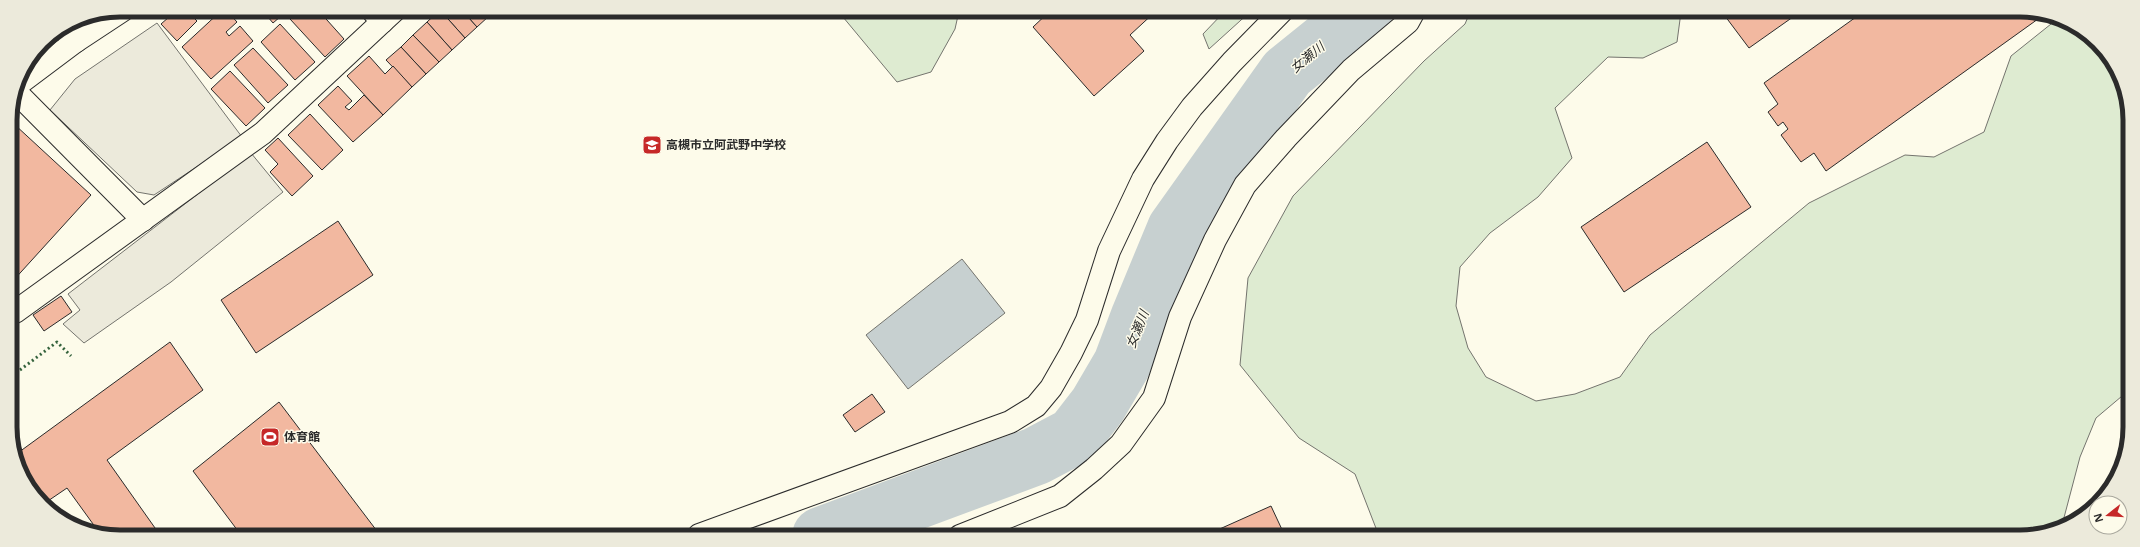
<svg xmlns="http://www.w3.org/2000/svg" width="2140" height="547" font-family="'Open Sans','Noto Sans JP',sans-serif">
  <rect width="100%" height="100%" fill="#fdfbea"/>
  <g fill="#deebd1" stroke="#74746e">
    <polygon points="838,11 959,11 955,29 931,72 897,82"/>
    <polygon points="1225,11 1251,11 1209,49 1203,34"/>
    <polygon points="1470,12 1681,12 1677,42 1643,58 1608,57 1555,108 1572,158 1538,197 1490,233 1460,267 1456,306 1468,348 1486,377 1536,401 1575,394 1620,377 1650,335 1809,203 1905,155 1934,157 1984,132 2011,56 2056,20 2098,42 2128,98 2128,391 2096,418 2080,457 2061,529 2027,537 1379,536 1355,474 1299,438 1240,365 1248,278 1293,196 1424,61 1465,24"/>
  </g>
  <g fill="#eceadb" stroke="#74746e">
    <polygon points="157,23 242,137 154,195 137,192 50,110 75,79"/>
    <polygon points="251,153 283,192 171,282 84,343 63,324 80,310 68,294"/>
  </g>
  <polygon fill="#c7d0d0" stroke="#74746e" points="962,259 1005,313 908,389 866,335"/>
  <g fill="none" stroke-linecap="round" stroke-linejoin="round">
    <polyline stroke="#c7d0d0" stroke-width="58" points="821,536 1036,456 1074,436 1098,405 1122,364 1140,316 1176,229 1287,73 1364,11"/>
  </g>
  <g fill="#f2b8a0" stroke="#2b2b2b">
    <polygon points="177,10 186,10 197,21 177,41 161,24"/>
    <polygon points="222,10 226,10 237,22 226,32 229,36 240,26 253,41 211,79 182,47"/>
    <polygon points="262,10 288,10 273,23"/>
    <polygon points="300,10 318,10 344,39 325,57 290,19"/>
    <polygon points="440,10 462,10 477,27 465,38"/>
    <polygon points="440,10 465,38 452,50 427,22"/>
    <polygon points="462,10 484,10 489,16 477,27"/>
    <polygon points="1050,11 1156,11 1130,35 1144,51 1094,96 1033,27"/>
    <polygon points="1722,12 1800,12 1749,48"/>
    <polygon points="1863,12 2042,12 2045,14 1826,171 1814,153 1801,162 1781,135 1788,129 1783,122 1778,126 1768,112 1778,104 1764,83"/>
    <polygon points="427,22 452,50 439,62 413,35"/>
    <polygon points="280,24 315,62 295,80 261,42"/>
    <polygon points="413,35 439,62 426,74 401,47"/>
    <polygon points="401,47 426,74 412,87 386,60"/>
    <polygon points="253,48 288,85 268,103 234,65"/>
    <polygon points="369,56 385,74 393,66 412,87 383,115 347,76"/>
    <polygon points="230,71 265,108 246,126 211,89"/>
    <polygon points="338,86 352,101 345,107 349,110 364,95 383,115 353,142 318,105"/>
    <polygon points="310,114 343,150 322,170 288,135"/>
    <polygon points="14,124 91,195 11,283 10,127"/>
    <polygon points="278,138 313,176 292,196 270,172 278,164 265,150"/>
    <polygon points="1707,142 1751,207 1624,292 1581,227"/>
    <polygon points="338,221 373,275 256,353 221,300"/>
    <polygon points="61,296 72,312 44,331 33,315"/>
    <polygon points="170,342 203,390 107,460 160,535 101,535 67,488 42,505 15,455"/>
    <polygon points="872,394 885,412 855,432 843,415"/>
    <polygon points="279,402 380,535 241,535 193,471"/>
    <polygon points="1271,506 1285,536 1204,536"/>
  </g>
  <g fill="none" stroke-linecap="round" stroke-linejoin="round">
    <g stroke="#2b2b2b" stroke-width="24">
      <g id="street">
        <polyline points="372,10 382,22 395,10"/>
        <polyline points="63,28 76,41"/>
        <polyline points="15,91 143,220"/>
        <polyline points="11,309 15,312 263,133 382,22"/>
        <polyline points="699,535 1010,422 1036,406 1051,388 1071,353 1087,320 1109,251 1143,179 1167,141 1192,107 1232,62 1282,11"/>
        <polyline points="960,536 1060,496 1094,469 1121,444 1154,398 1180,317 1215,240 1245,185 1286,138 1351,70 1408,22 1414,11"/>
      </g>
    </g>
    <g stroke="#2b2b2b" stroke-width="24">
      <polyline id="secondary" points="16,86 76,41 123,10"/>
    </g>
    <polyline stroke="#6a6964" stroke-width="2.5" stroke-dasharray="3 2" stroke-linecap="butt" points="151,15 157,10"/>
    <use href="#street" stroke="#fdfbea" stroke-width="22"/>
    <use href="#secondary" stroke="#fdfbea" stroke-width="22"/>
    <polyline stroke="#34623c" stroke-width="3" stroke-dasharray="2 3" stroke-linecap="butt" points="12,376 57,342 71,356"/>
  </g>
  <defs>
    <g id="school-square" transform="scale(1)"><rect x="-9" y="-9" width="18" height="18" rx="4" fill="#c62828" stroke="#fdfbea"/><path d="M0-5L7-2L0 1L-7-2ZM-4 1L0 2.5L4 1V4Q0 6-4 4Z" fill="#fff"/></g>
    <g id="stadium-square" transform="scale(1)"><rect x="-9" y="-9" width="18" height="18" rx="4" fill="#c62828" stroke="#fdfbea"/><path d="M0-5a6.5 5 0 1 0 0 10a6.5 5 0 1 0 0-10ZM-3.5-1.8h7v3.6h-7Z" fill="#fff"/></g>
  </defs>
  <g fill-rule="evenodd">
    <use href="#school-square" x="652" y="145"/>
    <use href="#stadium-square" x="270" y="437"/>
  </g>
  <g text-anchor="middle" stroke-width="3" stroke-linejoin="round" paint-order="stroke">
    <g font-size="12" font-weight="bold" fill="#2b2b2b" stroke="#fdfbea" text-anchor="start">
      <text x="666" y="149">高槻市立阿武野中学校</text>
      <text x="284" y="441">体育館</text>
    </g>
    <g font-size="13" font-style="italic" fill="#2b2b2b" stroke="#fdfbea">
      <text transform="translate(1307 57) rotate(-39)" y="5">女瀬川</text>
      <text transform="translate(1137 329) rotate(-68)" y="5">女瀬川</text>
    </g>
  </g>
  <path d="M0 0H2140V547H0ZM120 17H2020A103 103 0 0 1 2123 120V427A103 103 0 0 1 2020 530H120A103 103 0 0 1 17 427V120A103 103 0 0 1 120 17Z" fill="#eceadb" fill-rule="evenodd"/>
  <path fill="none" stroke="#2b2b2b" stroke-width="5" d="M120 17H2020A103 103 0 0 1 2123 120V427A103 103 0 0 1 2020 530H120A103 103 0 0 1 17 427V120A103 103 0 0 1 120 17Z"/>
  <g transform="translate(2108 515) rotate(253)"><circle r="19" fill="#fdfbea" stroke="#a9a89e"/>
  <path d="M0-3L7 15L0 10L-7 15Z" fill="#c62828"/>
  <text y="-6" font-size="11" font-weight="bold" text-anchor="middle" fill="#2b2b2b">N</text>
  </g>
</svg>
